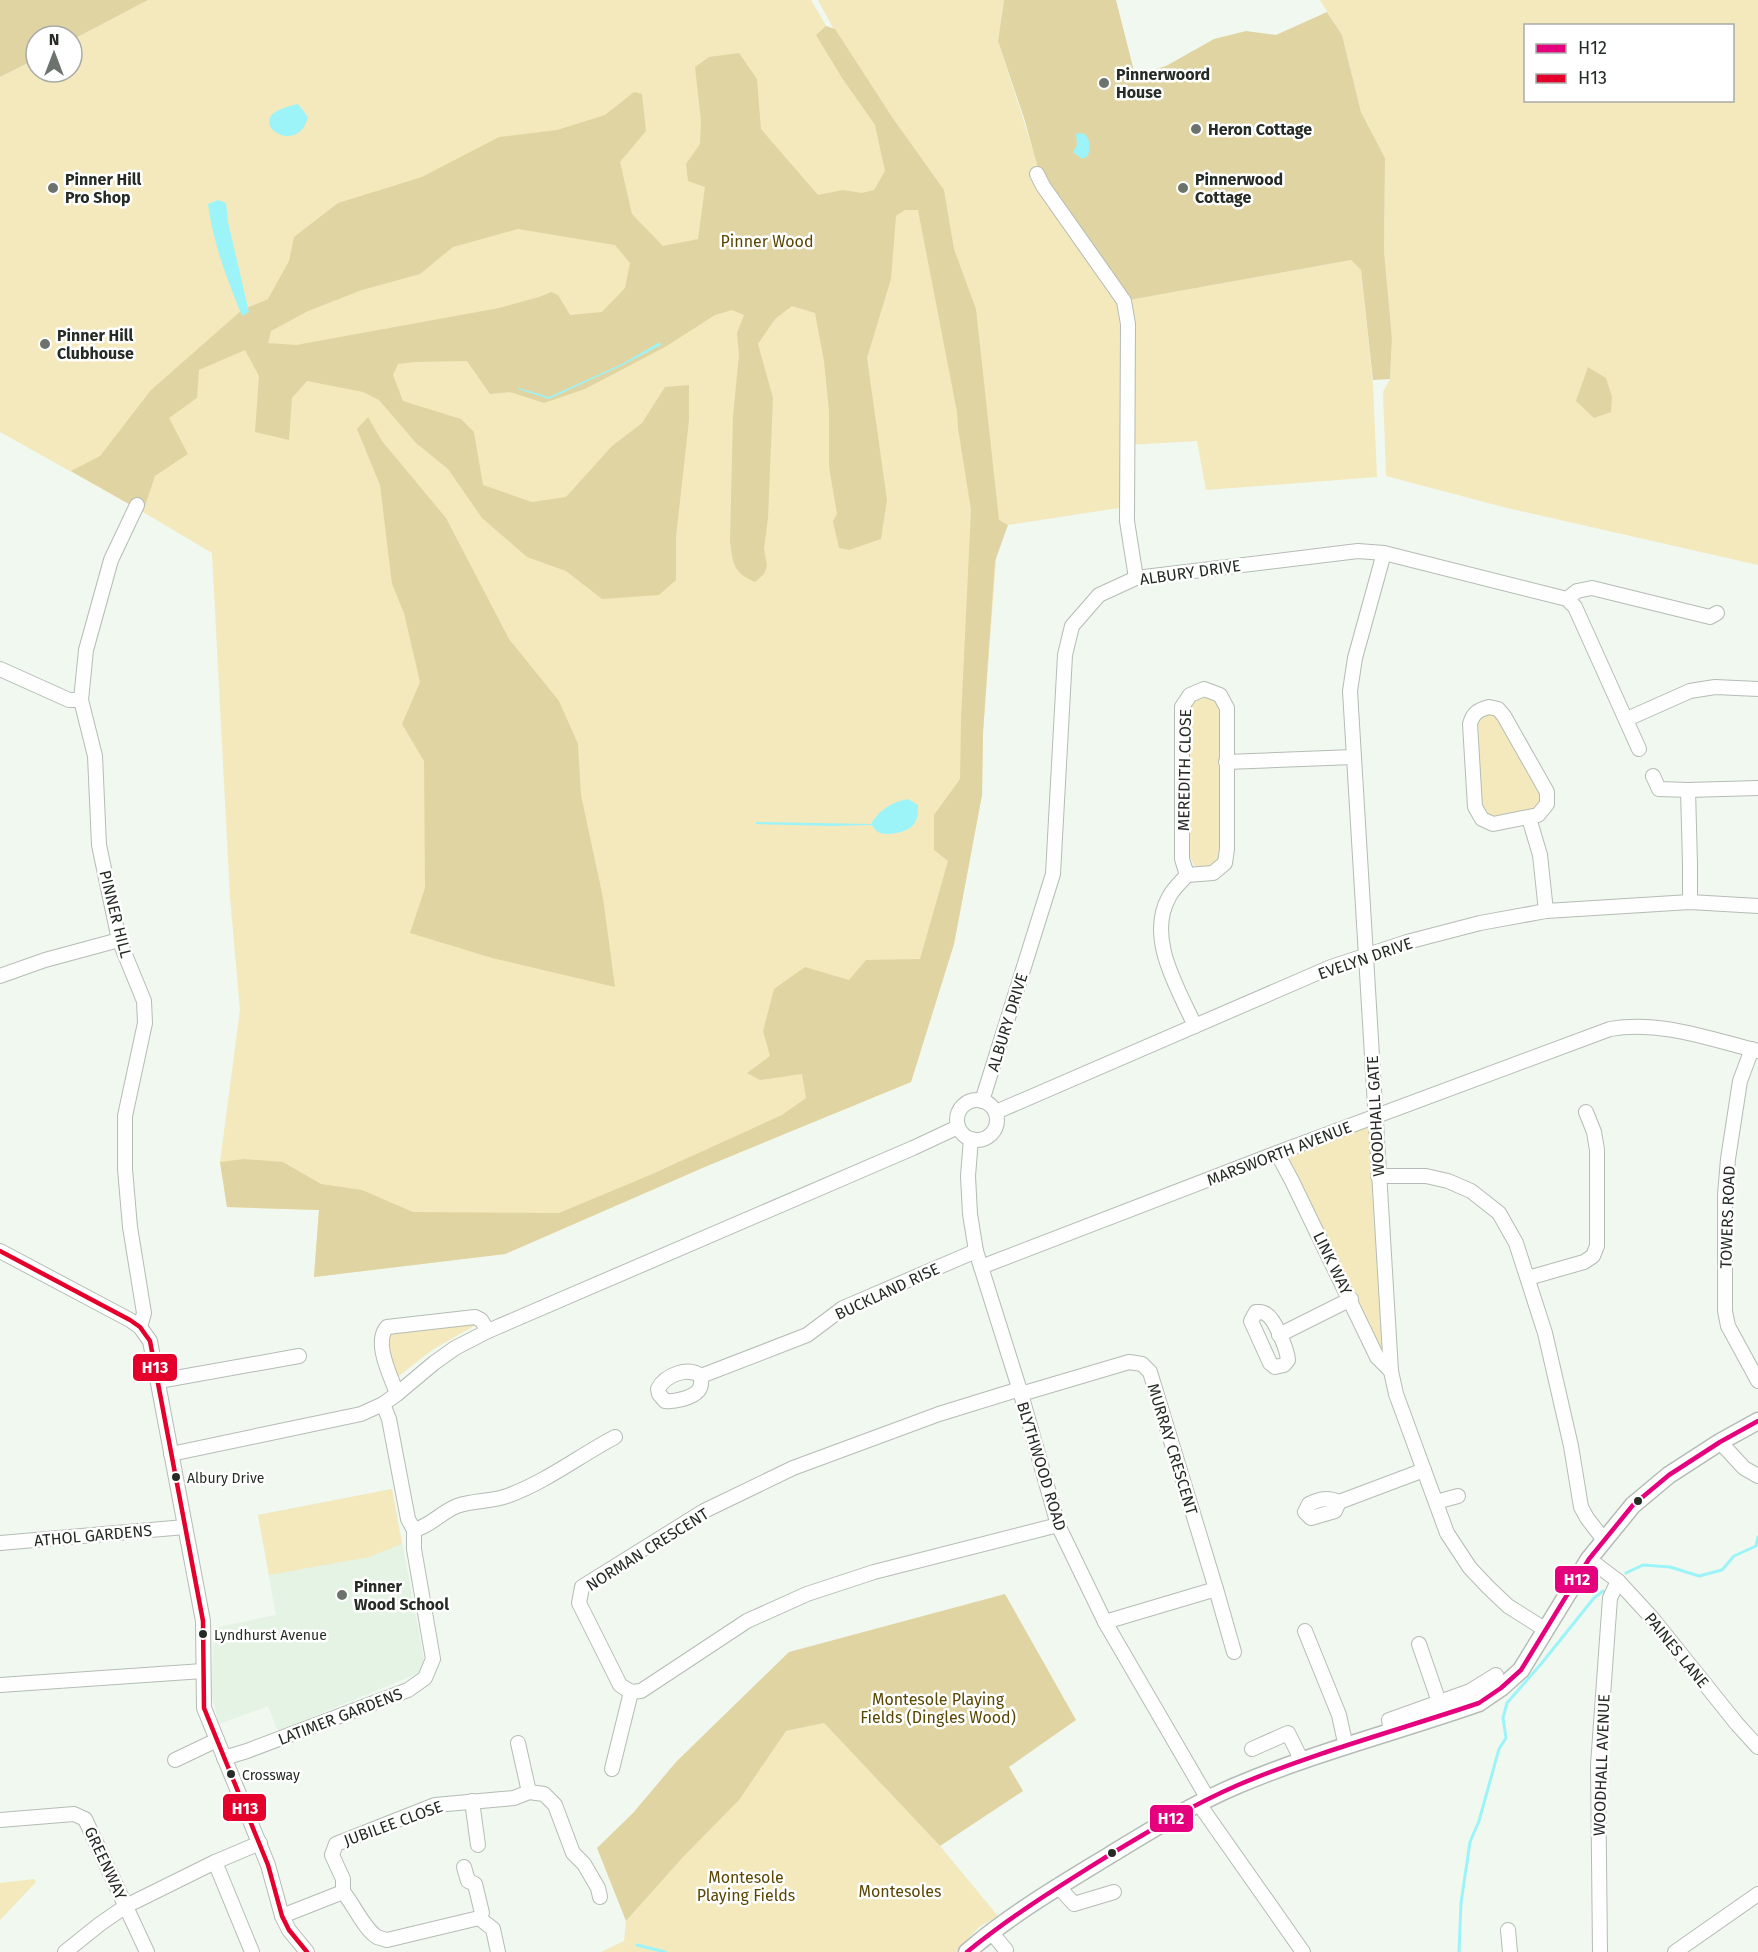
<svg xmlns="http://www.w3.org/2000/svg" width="1758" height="1952" font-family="'Fira Sans',sans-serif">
  <rect width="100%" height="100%" fill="#f0f8f0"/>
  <polygon fill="#e4f3e4" points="392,1489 426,1670 278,1731 268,1706 219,1724 211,1693 213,1654 213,1628 276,1615 258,1515"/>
  <g fill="#f3e9bc" fill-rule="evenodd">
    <polygon points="148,0 811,0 828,29 834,30 818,0 1004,0 998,41 1037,162 1124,301 1351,260 1361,270 1373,384 1377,477 1206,490 1197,441 1128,445 1119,508 1008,525 999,521 983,732 982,795 954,944 911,1082 707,1166 505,1254 314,1277 319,1210 227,1207 220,1162 240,1010 230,897 212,553 143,512 0,432 0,77 36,59 36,72 72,72 72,40"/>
    <path d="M1320,0H1758V565L1507,508L1386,476L1383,392L1390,379L1392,338L1384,251L1385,158L1361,112L1342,35ZM1526,26H1732V100H1526Z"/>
    <polygon points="1204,693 1216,697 1222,707 1223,855 1217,864 1206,870 1194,865 1186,848 1186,709 1192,698"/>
    <polygon points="1483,712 1500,716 1543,796 1537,811 1492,819 1480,810 1474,722"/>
    <polygon points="1376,1116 1391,1371 1277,1153"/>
    <polygon points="473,1322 474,1326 432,1350 396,1378 384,1343 385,1334"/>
    <polygon points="392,1489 402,1544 369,1557 269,1575 258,1515"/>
    <polygon points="824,1723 940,1846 998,1916 979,1927 956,1952 601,1952 624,1941 626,1921 747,1785 786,1731"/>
    <polygon points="34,1879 36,1882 0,1920 0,1883"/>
  </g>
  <g fill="#e0d4a2" fill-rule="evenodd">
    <polygon points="0,0 148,0 72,40 72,36 36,36 36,59 0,77"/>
    <polygon points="1004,0 1116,0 1135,75 1166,66 1214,39 1246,31 1276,35 1327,12 1342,35 1361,112 1385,158 1384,251 1392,338 1390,379 1373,380 1361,270 1351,260 1124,301 1043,186 1025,121 998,41"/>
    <path d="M826,26L835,29L892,117L944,190L954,249L976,309L999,520L1008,525L995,561L983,732L982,795L954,944L911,1082L707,1166L505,1254L314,1277L319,1210L227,1207L220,1162L244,1159L283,1162L321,1184L362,1190L413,1212L559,1213L650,1175L782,1115L806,1098L802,1074L760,1080L747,1073L770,1056L763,1031L774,989L805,967L849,980L866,960L920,959L948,861L934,850V815L960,779L961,719L971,510L958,428L957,412L918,210H905L896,216L891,279L867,358L887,500L881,539L849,550L839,548L833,521L837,514L829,467V411L824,361L815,313L792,306L775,319L758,344L773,398L768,518L764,549L767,566L764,574L755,582C733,573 733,563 730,541L733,416L739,355L737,333L744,315L732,310L715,315L665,347L585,389L544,403L510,392L490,394L467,361L414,362L398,364L393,375L403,401L461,419L474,432L483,485L532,502L566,497L612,446L642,423L665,387L689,385V420L676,537V580L659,595L602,599L566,571L527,557L482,518L448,469L416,443L379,400L363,392L307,381L292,398L289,440L255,432L259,376L245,350L199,370L197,398L169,418L188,454L155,476L143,512L71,471L100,456L151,390L242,310L268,299L289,261L294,237L338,203L422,177L499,137L557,130L605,115L634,92L642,94L646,131L620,162L632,214L663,246L698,239L705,187L688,181L686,164L700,144L701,121L695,67L709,57L739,53L757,79L761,129L818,195L843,190L862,193L874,190L885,171L875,125L842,78L816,35ZM518,229L615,245L630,263L625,288L602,312L570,315L558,295L551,292L539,297L499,308L296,345L268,343L271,331L308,311L362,290L420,274L453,247Z"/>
    <polygon points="1588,367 1606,378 1612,397 1611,412 1594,418 1576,401"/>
    <polygon points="368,417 382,441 446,518 509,639 559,701 578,744 581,795 603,898 615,987 492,958 410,933 425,888 424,761 402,724 420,682 404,613 392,584 380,485 357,429"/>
    <polygon points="1005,1594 1076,1720 1009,1767 1023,1791 940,1846 824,1723 786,1731 739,1800 684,1856 626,1921 597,1848 633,1813 676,1762 789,1652"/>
  </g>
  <g fill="#9df4f8">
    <path d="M298,104L308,117C299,152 260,131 271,116C276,109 290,106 298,104Z"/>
    <path d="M1080,133L1085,134C1091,142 1090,146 1088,156L1082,159L1073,152L1077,145L1076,134Z"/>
    <path d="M218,200L226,203L228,222L249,312L242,316C227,279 213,243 208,204Z"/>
    <polygon points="660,342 661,345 623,365 549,399 518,389 519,388 549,397 622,364"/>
    <path d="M908,799L918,805C918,812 918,819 914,824C909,832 887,837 878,832C875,830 873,827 872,825L831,826L756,824V822L871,824C881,809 890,803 908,799Z"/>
  </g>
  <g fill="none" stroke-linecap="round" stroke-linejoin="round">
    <g stroke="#9df4f8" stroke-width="3">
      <polyline points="1626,1573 1643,1565 1670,1567 1699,1576 1722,1570 1734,1556 1756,1546 1758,1537"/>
      <polyline points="637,1945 665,1952"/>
      <polyline points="1459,1952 1461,1903 1470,1842 1479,1821 1499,1749 1506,1738 1503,1718 1507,1703 1541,1664 1594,1598 1603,1591"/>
    </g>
    <g stroke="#b5bcb5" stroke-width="16">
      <g id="minor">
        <polyline points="1037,174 1043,186 1124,301 1128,324 1127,521 1136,578"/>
        <polyline points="137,505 111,560 86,650 81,700 95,756 99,845 119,940 144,1001 145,1023 125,1116 125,1169 130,1227 144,1313 140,1327"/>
        <polyline points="1384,553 1355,658 1350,691 1391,1371 1396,1394 1447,1533 1470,1568 1489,1588 1508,1606 1546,1630"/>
        <polyline points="1567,599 1577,591 1592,588 1710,617 1717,613"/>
        <polyline points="0,669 69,700 81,700"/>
        <polygon points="1204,689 1220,695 1227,708 1227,849 1225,863 1213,873 1187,875 1182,859 1182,707 1190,695"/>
        <path d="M1489,707L1498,709L1504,716L1547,792V804L1538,815L1493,824L1482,819L1475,807L1470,724C1473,713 1478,710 1489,707Z"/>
        <polyline points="1627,719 1690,691 1715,687 1758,689"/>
        <polyline points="1226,762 1353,757"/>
        <polyline points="1653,776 1659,789 1688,790 1758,788"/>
        <polyline points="1688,790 1690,864 1690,902"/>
        <polyline points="1529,818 1540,855 1546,911"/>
        <path d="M1187,875C1181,882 1173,889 1169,897C1146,938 1178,988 1195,1026"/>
        <polyline points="0,976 45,960 119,940"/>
        <polyline points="1752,1049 1740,1081 1728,1159 1725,1195 1725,1311 1728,1326 1758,1381"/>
        <circle cx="977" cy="1120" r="20"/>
        <polyline points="982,1101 1053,874 1065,655 1072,626 1099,595 1136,578 1358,551 1384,553 1567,599 1575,607 1639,749"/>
        <polyline points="996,1112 1331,967 1407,942 1480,923 1546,911 1690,902 1758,906"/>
        <polyline points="971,1139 968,1176 970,1214 976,1251 1021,1394 1058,1525 1105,1622 1208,1799"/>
        <polyline points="1277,1153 1292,1181 1377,1357 1391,1371"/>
        <polyline points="1378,1176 1426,1176 1448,1181 1471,1191 1499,1213 1516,1243 1545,1333 1571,1446 1581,1507 1587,1518 1604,1540"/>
        <polyline points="0,1251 130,1320 140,1327 150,1341 203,1621 204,1708 268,1865 282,1916 289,1930 307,1952"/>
        <path d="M981,1267L1277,1153L1610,1029C1660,1020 1710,1039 1758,1051"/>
        <polyline points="1528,1278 1584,1262 1593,1256 1597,1246 1597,1150 1594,1132 1586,1112"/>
        <path d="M1256,1312C1261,1312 1262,1311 1266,1314C1275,1319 1287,1349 1288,1360L1284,1365L1275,1367L1270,1363L1251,1321Z"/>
        <polyline points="1279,1335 1351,1299"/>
        <path d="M701,1376C688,1366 665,1375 658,1389L659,1394L665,1401C674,1402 692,1398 698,1391C702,1387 701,1381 701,1376L807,1335L843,1308L976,1251"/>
        <polyline points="159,1381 299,1356"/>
        <polyline points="1020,1389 939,1414 793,1468 704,1511 582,1587 579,1603 620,1685 631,1692 641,1691 747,1621 807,1594 874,1572 1058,1525"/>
        <path d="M397,1394C391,1376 373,1343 387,1327L475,1317L481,1320L488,1331"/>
        <polyline points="1021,1394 1129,1362 1142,1364 1150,1372 1216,1589 1105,1622"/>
        <polyline points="1720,1442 1744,1468 1758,1476"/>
        <polyline points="171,1454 361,1414 383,1404 397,1394 434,1363 455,1348 488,1331 913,1148 958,1127"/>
        <path d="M1339,1502C1327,1497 1320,1499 1309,1504L1305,1512L1311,1518L1335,1511L1339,1502L1424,1470"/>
        <polyline points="1436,1502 1458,1496"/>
        <path d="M414,1530C431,1526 441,1512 457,1506C473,1500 491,1502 507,1496C546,1482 579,1456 615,1437"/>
        <polyline points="0,1543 185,1527"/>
        <polyline points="1589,1559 1618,1581 1652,1618 1737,1724 1758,1747"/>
        <polyline points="1216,1589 1234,1652"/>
        <polyline points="1305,1631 1339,1715 1346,1747"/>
        <polyline points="1419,1644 1439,1702"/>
        <polyline points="0,1685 203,1671"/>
        <polyline points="1391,1732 1389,1720 1470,1691 1496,1675 1501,1688"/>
        <polyline points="1252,1749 1288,1733 1302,1761"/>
        <polyline points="224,1758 247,1751 408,1690 425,1678 433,1659 414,1549 414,1530 408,1519 389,1419 383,1404"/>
        <polyline points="175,1760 217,1740"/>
        <polyline points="612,1769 631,1692"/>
        <polyline points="529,1792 544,1794 555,1805 573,1853 584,1864 598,1888 600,1897"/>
        <polyline points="472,1801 478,1845"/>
        <polyline points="1199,1804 1303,1952"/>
        <polyline points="0,1820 74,1814 85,1819 147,1952"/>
        <polyline points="215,1862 252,1952"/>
        <polyline points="464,1867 468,1881 475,1884 482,1913 479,1918"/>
        <polyline points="1058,1886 1074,1904 1114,1892"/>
        <path d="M343,1892C353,1903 364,1929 377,1937C380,1938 383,1939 387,1940L479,1918"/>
        <polyline points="282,1916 343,1892 343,1879 332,1855 336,1844 435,1805 514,1798 529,1792 518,1743"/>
        <polyline points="479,1918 493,1929 498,1952"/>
        <polyline points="1508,1930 1510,1952"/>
        <polyline points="991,1932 1006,1950 1005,1952"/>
        <polyline points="65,1952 100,1924 126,1906 215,1862 260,1843"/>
        <polyline points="1600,1952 1598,1765 1610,1598 1618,1581"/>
        <polyline points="1675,1952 1758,1894"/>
      </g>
    </g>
    <g stroke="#b5bcb5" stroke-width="19">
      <path id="major" d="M967,1952C1011,1914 1061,1885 1110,1855C1151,1830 1193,1804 1238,1785C1316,1752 1399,1731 1479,1703L1501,1688L1521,1670L1589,1559L1633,1505L1669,1475L1720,1442L1758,1421"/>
    </g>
    <use href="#minor" stroke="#fdfefd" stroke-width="14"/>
    <use href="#major" stroke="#fdfefd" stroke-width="16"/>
    <g stroke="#fff" stroke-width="9">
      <path id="bus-1" d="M967,1952C1011,1916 1058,1887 1106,1857C1149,1831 1192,1805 1238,1785C1316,1752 1399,1730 1479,1703L1501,1688L1521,1670L1589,1559L1633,1505L1669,1475L1720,1442L1758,1421"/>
    </g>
    <g stroke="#fff" stroke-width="9">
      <polyline id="bus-2" points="0,1251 130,1320 140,1327 150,1341 203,1621 204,1708 268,1865 282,1916 289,1930 307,1952"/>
    </g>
    <use href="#bus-1" stroke="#e5007d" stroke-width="4.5"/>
    <use href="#bus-2" stroke="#e4002b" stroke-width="4.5"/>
  </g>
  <g fill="#6c736c" stroke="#fff" stroke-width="2">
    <circle cx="1104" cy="83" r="6"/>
    <circle cx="1196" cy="129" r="6"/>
    <circle cx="53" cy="188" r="6"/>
    <circle cx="1183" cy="188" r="6"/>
    <circle cx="45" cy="344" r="6"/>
    <circle cx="342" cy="1595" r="6"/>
  </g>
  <g fill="#252b25" stroke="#fff" stroke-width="2">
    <circle cx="176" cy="1477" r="5"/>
    <circle cx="1638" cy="1501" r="5"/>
    <circle cx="203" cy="1634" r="5"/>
    <circle cx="231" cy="1774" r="5"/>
    <circle cx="1112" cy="1853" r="5"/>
  </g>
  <g text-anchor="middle" stroke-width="5" stroke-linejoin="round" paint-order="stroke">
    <g font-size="14" fill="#252b25" stroke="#fff" text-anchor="start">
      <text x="187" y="1483">Albury Drive</text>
      <text x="214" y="1640">Lyndhurst Avenue</text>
      <text x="242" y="1780">Crossway</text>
    </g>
    <g font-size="16" font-weight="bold" fill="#252b25" stroke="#fff" text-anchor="start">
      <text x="1116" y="80">Pinnerwoord<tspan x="1116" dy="18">House</tspan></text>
      <text x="1208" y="135">Heron Cottage</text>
      <text x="65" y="185">Pinner Hill<tspan x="65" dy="18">Pro Shop</tspan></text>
      <text x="1195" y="185">Pinnerwood<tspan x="1195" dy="18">Cottage</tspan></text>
      <text x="57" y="341">Pinner Hill<tspan x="57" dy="18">Clubhouse</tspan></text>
      <text x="354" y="1592">Pinner<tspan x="354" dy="18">Wood School</tspan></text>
    </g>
    <g font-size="16" fill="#594600" stroke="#fff">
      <text x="767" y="247">Pinner Wood</text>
      <text x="938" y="1705">Montesole Playing<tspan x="938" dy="18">Fields (Dingles Wood)</tspan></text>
      <text x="746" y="1883">Montesole<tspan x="746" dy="18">Playing Fields</tspan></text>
      <text x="900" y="1897">Montesoles</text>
    </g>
    <g font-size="16" fill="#252b25" stroke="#fff">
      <text transform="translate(1190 572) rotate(-8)" y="6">ALBURY DRIVE</text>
      <text transform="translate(1184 770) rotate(-89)" y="6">MEREDITH CLOSE</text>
      <text transform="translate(116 914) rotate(76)" y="6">PINNER HILL</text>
      <text transform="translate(1365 958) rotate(-19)" y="6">EVELYN DRIVE</text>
      <text transform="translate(1007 1022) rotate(-73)" y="6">ALBURY DRIVE</text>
      <text transform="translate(1375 1116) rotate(-93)" y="6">WOODHALL GATE</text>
      <text transform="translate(1279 1153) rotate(-21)" y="6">MARSWORTH AVENUE</text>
      <text transform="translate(1727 1217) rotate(-88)" y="6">TOWERS ROAD</text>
      <text transform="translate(1333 1263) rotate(64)" y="6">LINK WAY</text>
      <text transform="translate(887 1291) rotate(-25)" y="6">BUCKLAND RISE</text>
      <text transform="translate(1173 1449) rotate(73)" y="6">MURRAY CRESCENT</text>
      <text transform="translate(1042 1466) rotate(73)" y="6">BLYTHWOOD ROAD</text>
      <text transform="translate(93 1535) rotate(-5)" y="6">ATHOL GARDENS</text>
      <text transform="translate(647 1549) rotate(-32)" y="6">NORMAN CRESCENT</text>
      <text transform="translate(1677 1650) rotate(51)" y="6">PAINES LANE</text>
      <text transform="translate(340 1716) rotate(-21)" y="6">LATIMER GARDENS</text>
      <text transform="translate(1601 1765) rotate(-88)" y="6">WOODHALL AVENUE</text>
      <text transform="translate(393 1823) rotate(-20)" y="6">JUBILEE CLOSE</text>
      <text transform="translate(106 1863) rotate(65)" y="6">GREENWAY</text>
    </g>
  </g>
  <g stroke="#fff" stroke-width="2">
    <rect x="132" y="1353" width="46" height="29" rx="6" fill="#e4002b"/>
    <rect x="1554" y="1565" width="45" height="29" rx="6" fill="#e5007d"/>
    <rect x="222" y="1793" width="45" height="29" rx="6" fill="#e4002b"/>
    <rect x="1149" y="1804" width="45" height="29" rx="6" fill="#e5007d"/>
  </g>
  <g font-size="16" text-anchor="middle" font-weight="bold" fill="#fff">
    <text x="155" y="1373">H13</text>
    <text x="1577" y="1585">H12</text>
    <text x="245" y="1814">H13</text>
    <text x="1171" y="1824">H12</text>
  </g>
  <rect x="1524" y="24" width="210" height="78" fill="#ffffff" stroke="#a8aaa8" stroke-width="1.5"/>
  <rect x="1536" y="44" width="30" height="9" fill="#e5007d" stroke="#a8aaa8" stroke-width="1.5"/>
  <text x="1578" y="54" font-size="18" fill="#252b25">H12</text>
  <rect x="1536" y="74" width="30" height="9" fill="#e4002b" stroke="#a8aaa8" stroke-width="1.5"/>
  <text x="1578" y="84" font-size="18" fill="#252b25">H13</text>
  <g transform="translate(54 54)"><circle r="28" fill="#ffffff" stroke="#a8aaa8" stroke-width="1.5"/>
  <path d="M0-4.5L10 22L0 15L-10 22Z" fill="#6c736c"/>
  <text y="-9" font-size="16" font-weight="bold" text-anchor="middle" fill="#252b25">N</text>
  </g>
</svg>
